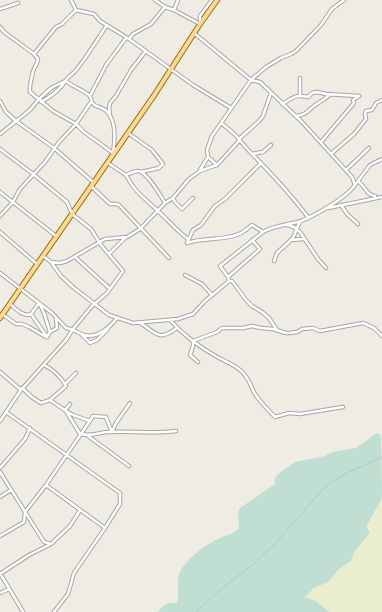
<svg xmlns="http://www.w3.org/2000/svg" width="382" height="612" viewBox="0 0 382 612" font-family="'Fira Sans',sans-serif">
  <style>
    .farmland { fill: #eaeecf }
    .wetland { fill: #c0ded2 }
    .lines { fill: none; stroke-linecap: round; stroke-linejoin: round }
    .stream { stroke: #a3cdde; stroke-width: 1 }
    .street-casing { stroke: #a5a5a5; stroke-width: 4.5 }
    .primary-casing { stroke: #986e00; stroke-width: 6 }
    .street { stroke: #fff; stroke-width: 2.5 }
    .primary { stroke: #fdd89b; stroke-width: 4 }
  </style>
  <rect width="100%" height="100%" fill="#efece4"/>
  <path class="farmland" d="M382,498V612H329L316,601L305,598L314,588L328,582L340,568L351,561L354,552L370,533L366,527Z"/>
  <path class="wetland" d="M377,433L381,435L382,498L366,527L370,533L354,552L351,561L340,568L328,582L314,588L305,597L316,601L329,612H158C163,605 168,602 177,603C180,594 176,584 179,575C185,559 205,545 220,538C227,535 234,534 239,528L238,512L240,508L275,484V478L278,474L295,462L325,456L332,452L356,448Z"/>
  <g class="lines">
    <path class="stream" d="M196,612L226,585L251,566L275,544L321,491L333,481L349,472L382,457"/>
    <g class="street-casing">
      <path id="street" d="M155,0L165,7L174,10L200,24V16L212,0
        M0,9L18,3
        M76,10L94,14L100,21L129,39L193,85L231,108
        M174,10L178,0
        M0,27L4,32L34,54L38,59L37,63L33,71L30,86V92L53,111L76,124L84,132L113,153C115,140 117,119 105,110C97,104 94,110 90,96L106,65L126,38
        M129,39L133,34L151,24L165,7
        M34,54L56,27L62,24L76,10L71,0
        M300,78V95
        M66,81C73,87 82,89 90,96
        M0,101L6,112L16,121L54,148L93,182
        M41,102C52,96 60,90 66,80C69,76 74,73 77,69C88,55 97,40 107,25
        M282,104C293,98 295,94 308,97L312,93L317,92L326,94L359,96
        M110,115L109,108L110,103L116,96L131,70L145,52
        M297,116C307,114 306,112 314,106C319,102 325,100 330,94
        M221,123C227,128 233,132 238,138C242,143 247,149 252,154C272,174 291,195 308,217
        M128,133L152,150L163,164L159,168L141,172
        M0,134L30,110L38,100L51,88L65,81
        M239,139L259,121L263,116L271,93
        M321,142L354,103L353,100L359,96
        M0,149L33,174L67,202L72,214L91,229L101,245L123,271L107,293L92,306L73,329L66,340L21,390L0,421
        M332,153L354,134L366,119L365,114L366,111L372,110L376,103L382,100
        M252,154L263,152L271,145
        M208,157L217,165
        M108,163L126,175C129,174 134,171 138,171C146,171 161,196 165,203
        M200,170L208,157L207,150L212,136L251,80L266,67L281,58L291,54L296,51L321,25L332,9L344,0
        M346,170L369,148
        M126,175C135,193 145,198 159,212C169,221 177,231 188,239
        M358,181C365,186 366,195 375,196
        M355,185L370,165L382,159
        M91,186L110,204H116L119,205L169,258
        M0,192L56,236
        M173,198L175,202L182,209L193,198
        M341,205L347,214L358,224
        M328,208L382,197
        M0,216L13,202L20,189L45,162L59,142L76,124L91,102
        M287,225L294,227L300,232L318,259L326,268
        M0,232L37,264
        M292,239C297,233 296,226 301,221
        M187,243L193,230L201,225L215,206L225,199L261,163
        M187,243C204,237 223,241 239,234C244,232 248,228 252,225L263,232
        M109,254L126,237
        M43,256L51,262L61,276L74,288L109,315L133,323L178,319L193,314L205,301L229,281L228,277L220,266L263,232C275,225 288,225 301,221C316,215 346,198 355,185L352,177L302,122L260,82L251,80L194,33
        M75,257L109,288
        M274,261L277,253L291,240L303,239
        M51,262L60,263L67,261L105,239L127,237L140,229L165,203L173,198L189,179L200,171L217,165L239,141
        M0,273L52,313L66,328C75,329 77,333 84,335C97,339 110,327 117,318
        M185,275L202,284L212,295
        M228,277L260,249L252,240
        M229,281H232L246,300L252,306L262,312L269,318L277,330
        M10,304C16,309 23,317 31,314
        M2,314L16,324H22L29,327L46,337
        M170,320C183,335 201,348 219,358C227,362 234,365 240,370C249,377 250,385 255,394C260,402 268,410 275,417L289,413L300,414L343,407
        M140,323C157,333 158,342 177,328
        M82,335L90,343L97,340L108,329
        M47,337L31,314L39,303L44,313L50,332
        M47,337L50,332L57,328L56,318
        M198,362L190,355L193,346V341L217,332L222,328H243L252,326L261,328L273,329L286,333H290L297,332L302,329L313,328L320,331L363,323L374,328L382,336
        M44,365C54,370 61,377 66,386L50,400
        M0,372L21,390
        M65,384L76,373
        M22,388L33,398L41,403L50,400L66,411L80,434H81L93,416L106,417L112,432
        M65,410L70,404
        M66,411L73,415L90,421
        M6,412L120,493V504L105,528
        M112,432L116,423L130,403
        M88,436L129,466
        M0,468L25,439L30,428
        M0,472L44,542L51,544L29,555L0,574
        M46,485L105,528L74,573L68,594L54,612
        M0,497L11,490
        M0,536L24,522L25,512L46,485L81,434C91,437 100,432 109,432C132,431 154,434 176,431
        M51,544L70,526L80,510
        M0,573L23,612
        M0,593L9,589"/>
    </g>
    <g class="primary-casing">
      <path id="primary" d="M0,318L155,94L200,24L217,0"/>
    </g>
    <use href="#street" class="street"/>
    <use href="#primary" class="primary"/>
  </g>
</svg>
